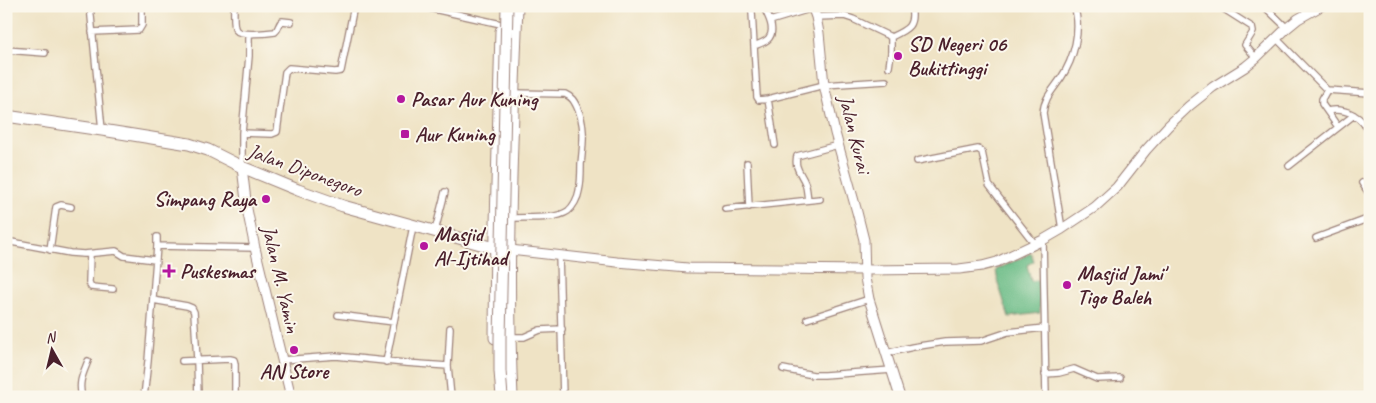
<svg xmlns="http://www.w3.org/2000/svg" width="1376" height="403" viewBox="0 0 1376 403" font-family="Caveat,sans-serif">
  <style>
    .forest { fill: #6bbc86; stroke: #5a6e58 }
    .lines { fill: none; stroke-linecap: round; stroke-linejoin: round }
    .street-casing { stroke: #9c8178; stroke-width: 8 }
    .secondary-casing { stroke: #9c8178; stroke-width: 11 }
    .highway-casing { stroke: #9c8178; stroke-width: 13 }
    .street { stroke: #fff; stroke-width: 5.5 }
    .secondary { stroke: #fff; stroke-width: 9 }
    .highway { stroke: #fff; stroke-width: 11 }
    .highway-bridge-casing { stroke: #9c8178; stroke-width: 13; stroke-linecap: butt }
    .highway-bridge { stroke: #fff; stroke-width: 11 }
    .poi-dot { fill: #b5179e; stroke: #fbf7ec; stroke-width: 2 }
    .labels { text-anchor: middle; stroke-width: 4; stroke-linejoin: round; paint-order: stroke }
    .poi-label { font-size: 21px; font-weight: bold; fill: #4a1f2b; stroke: #fbf7ec; text-anchor: start }
    .street-label { font-size: 21px; fill: #4a1f2b; stroke: #fbf7ec }
  </style>
  <rect width="100%" height="100%" fill="#fbf7ec"/>
  <filter id="ink" filterUnits="userSpaceOnUse"><feTurbulence type="fractalNoise" baseFrequency=".02" numOctaves="2"/><feDisplacementMap in="SourceGraphic" scale="10" xChannelSelector="R" yChannelSelector="G"/><feConvolveMatrix kernelMatrix="1 2 1 2 8 2 1 2 1" color-interpolation-filters="sRGB"/></filter>
  <filter id="wash" filterUnits="userSpaceOnUse"><feTurbulence type="fractalNoise" baseFrequency=".0096" numOctaves="4" result="noise"/><feDisplacementMap in="SourceGraphic" scale="20" xChannelSelector="R" yChannelSelector="G"/><feGaussianBlur stdDeviation="1.12" result="paint"/><feColorMatrix in="noise" values="0 0 0 0 0 0 0 0 0 0 0 0 0 0 0 0 0 1.4 0 .05"/><feComposite in="paint" operator="in"/></filter>
  <g filter="url(#wash)">
    <rect width="100%" height="100%" fill="#efe3c5"/>
    <path class="forest" d="M1031,253L1034,261L1027,265L1031,281L1040,280V313L1009,317L998,283L996,270Z"/>
  </g>
  <g filter="url(#ink)">
    <g class="lines">
      <g class="street-casing">
        <path id="street" d="M90,6L102,130
          M234,6C234,11 233,26 236,30C240,36 268,33 275,32C279,29 278,24 282,21L291,22
          M420,6L501,24
          M750,6L752,12L757,97L759,100L768,99L824,85L886,81
          M1219,6L1252,27L1253,32L1245,45L1256,58
          M1264,6L1287,28
          M816,17L844,16L853,19L891,37
          M770,21L813,8
          M92,32L139,30L142,25V6
          M1276,38L1327,90L1370,93
          M754,46C759,44 766,42 769,38C776,29 767,14 763,6
          M6,50L45,53
          M889,67L891,53V37C908,29 915,26 911,6
          M1327,90L1322,99V104L1338,127
          M768,99L775,145
          M1327,111C1346,107 1362,116 1370,134
          M242,133L272,134L277,132L285,72L289,68L335,72L341,71L354,6
          M917,161L978,149L982,152L989,185L1035,244
          M747,163L749,207
          M242,166V133L249,56V34
          M1289,166L1354,115
          M1362,183L1370,195
          M808,200C807,194 807,188 805,183C801,173 794,168 797,156L838,145
          M725,209L820,199
          M511,218C526,217 555,220 568,211C573,207 578,198 579,191C581,183 581,173 581,164C583,144 586,126 577,107C574,101 572,97 565,94L513,93
          M1062,229L1043,113C1044,98 1053,90 1061,78C1074,59 1082,29 1074,6
          M435,231L445,192
          M157,237V246L255,248
          M1316,238L1370,218
          M1043,240L1046,397
          M6,241L70,253L84,254L116,251L124,256L155,260
          M50,250L56,207L61,205L71,207
          M90,254L89,282L91,287L113,289
          M559,255L563,397
          M153,300L187,306L192,308L194,312L197,360L198,397
          M338,315L394,322
          M807,319L869,299
          M450,328L448,366L451,397
          M510,337H524L540,330L562,329
          M886,353L913,347L945,342L981,341L1008,332L1044,328
          M282,360L336,356L405,363L448,366
          M182,361L230,359L234,360L235,364V397
          M386,362L413,226
          M783,369L813,375H824L892,370
          M1045,374L1059,373L1074,369L1097,379L1120,378
          M82,397C78,382 83,374 88,361
          M144,397L148,361L157,246"/>
      </g>
      <g class="secondary-casing">
        <path id="secondary" d="M812,6L816,17L819,33L824,85L835,133L857,212L864,240L865,278L869,299L900,397
          M242,167L247,209L255,248L291,397
          M510,250L617,262L688,268L865,270L959,269L982,266L997,262L1043,240L1062,229L1095,207L1117,187L1146,150L1168,126L1189,106L1213,87L1245,67L1256,58L1287,28L1298,19L1321,6"/>
      </g>
      <g class="highway-casing">
        <path id="highway" d="M6,116L102,130L189,144L208,150L242,167L298,190L343,206L495,248
          M495,338L496,224L501,31
          M512,397C506,267 512,136 517,6"/>
      </g>
      <use href="#street" class="street"/>
      <use href="#secondary" class="secondary"/>
      <use href="#highway" class="highway"/>
      <g class="highway-bridge-casing">
        <path id="highway-bridge" d="M502,397L500,371V339L507,6"/>
      </g>
      <use href="#highway-bridge" class="highway-bridge"/>
    </g>
  </g>
  <g class="poi-dot">
    <circle cx="898" cy="56" r="5"/>
    <circle cx="401" cy="99" r="5"/>
    <rect x="400" y="129" width="10" height="10" rx="2.5"/>
    <circle cx="266" cy="199" r="5"/>
    <circle cx="424" cy="246" r="5"/>
    <path d="M166.5 263.5h5v5h5v5h-5v5h-5v-5h-5v-5h5z"/>
    <circle cx="1067" cy="285" r="5"/>
    <circle cx="294" cy="350" r="5"/>
  </g>
  <g class="labels">
    <g class="poi-label">
      <text x="908" y="51">SD Negeri 06<tspan x="908" dy="24">Bukittinggi</tspan></text>
      <text x="411" y="106">Pasar Aur Kuning</text>
      <text x="415" y="141">Aur Kuning</text>
      <text x="256" y="206" text-anchor="end">Simpang Raya</text>
      <text x="434" y="241">Masjid<tspan x="434" dy="24">Al-Ijtihad</tspan></text>
      <text x="180" y="278">Puskesmas</text>
      <text x="1077" y="280">Masjid Jami'<tspan x="1077" dy="24">Tigo Baleh</tspan></text>
      <text x="294" y="378" text-anchor="middle">AN Store</text>
    </g>
    <g class="street-label">
      <text transform="translate(855 134) rotate(76)" y="7">Jalan Kurai</text>
      <text transform="translate(305 170) rotate(20)" y="7">Jalan Diponegoro</text>
      <text transform="translate(281 279) rotate(77)" y="7">Jalan M. Yamin</text>
    </g>
  </g>
  <rect width="1376" height="403" fill="none" stroke="#fbf7ec" stroke-width="25"/>
  <g transform="translate(52 350) rotate(352)" stroke="#fbf7ec" stroke-width="4" paint-order="stroke">
  <path d="M0-4L9 19L0 12L-9 19Z" fill="#4a1f2b"/>
  <text y="-8" font-size="14" font-weight="bold" text-anchor="middle" fill="#4a1f2b">N</text>
  </g>
</svg>
